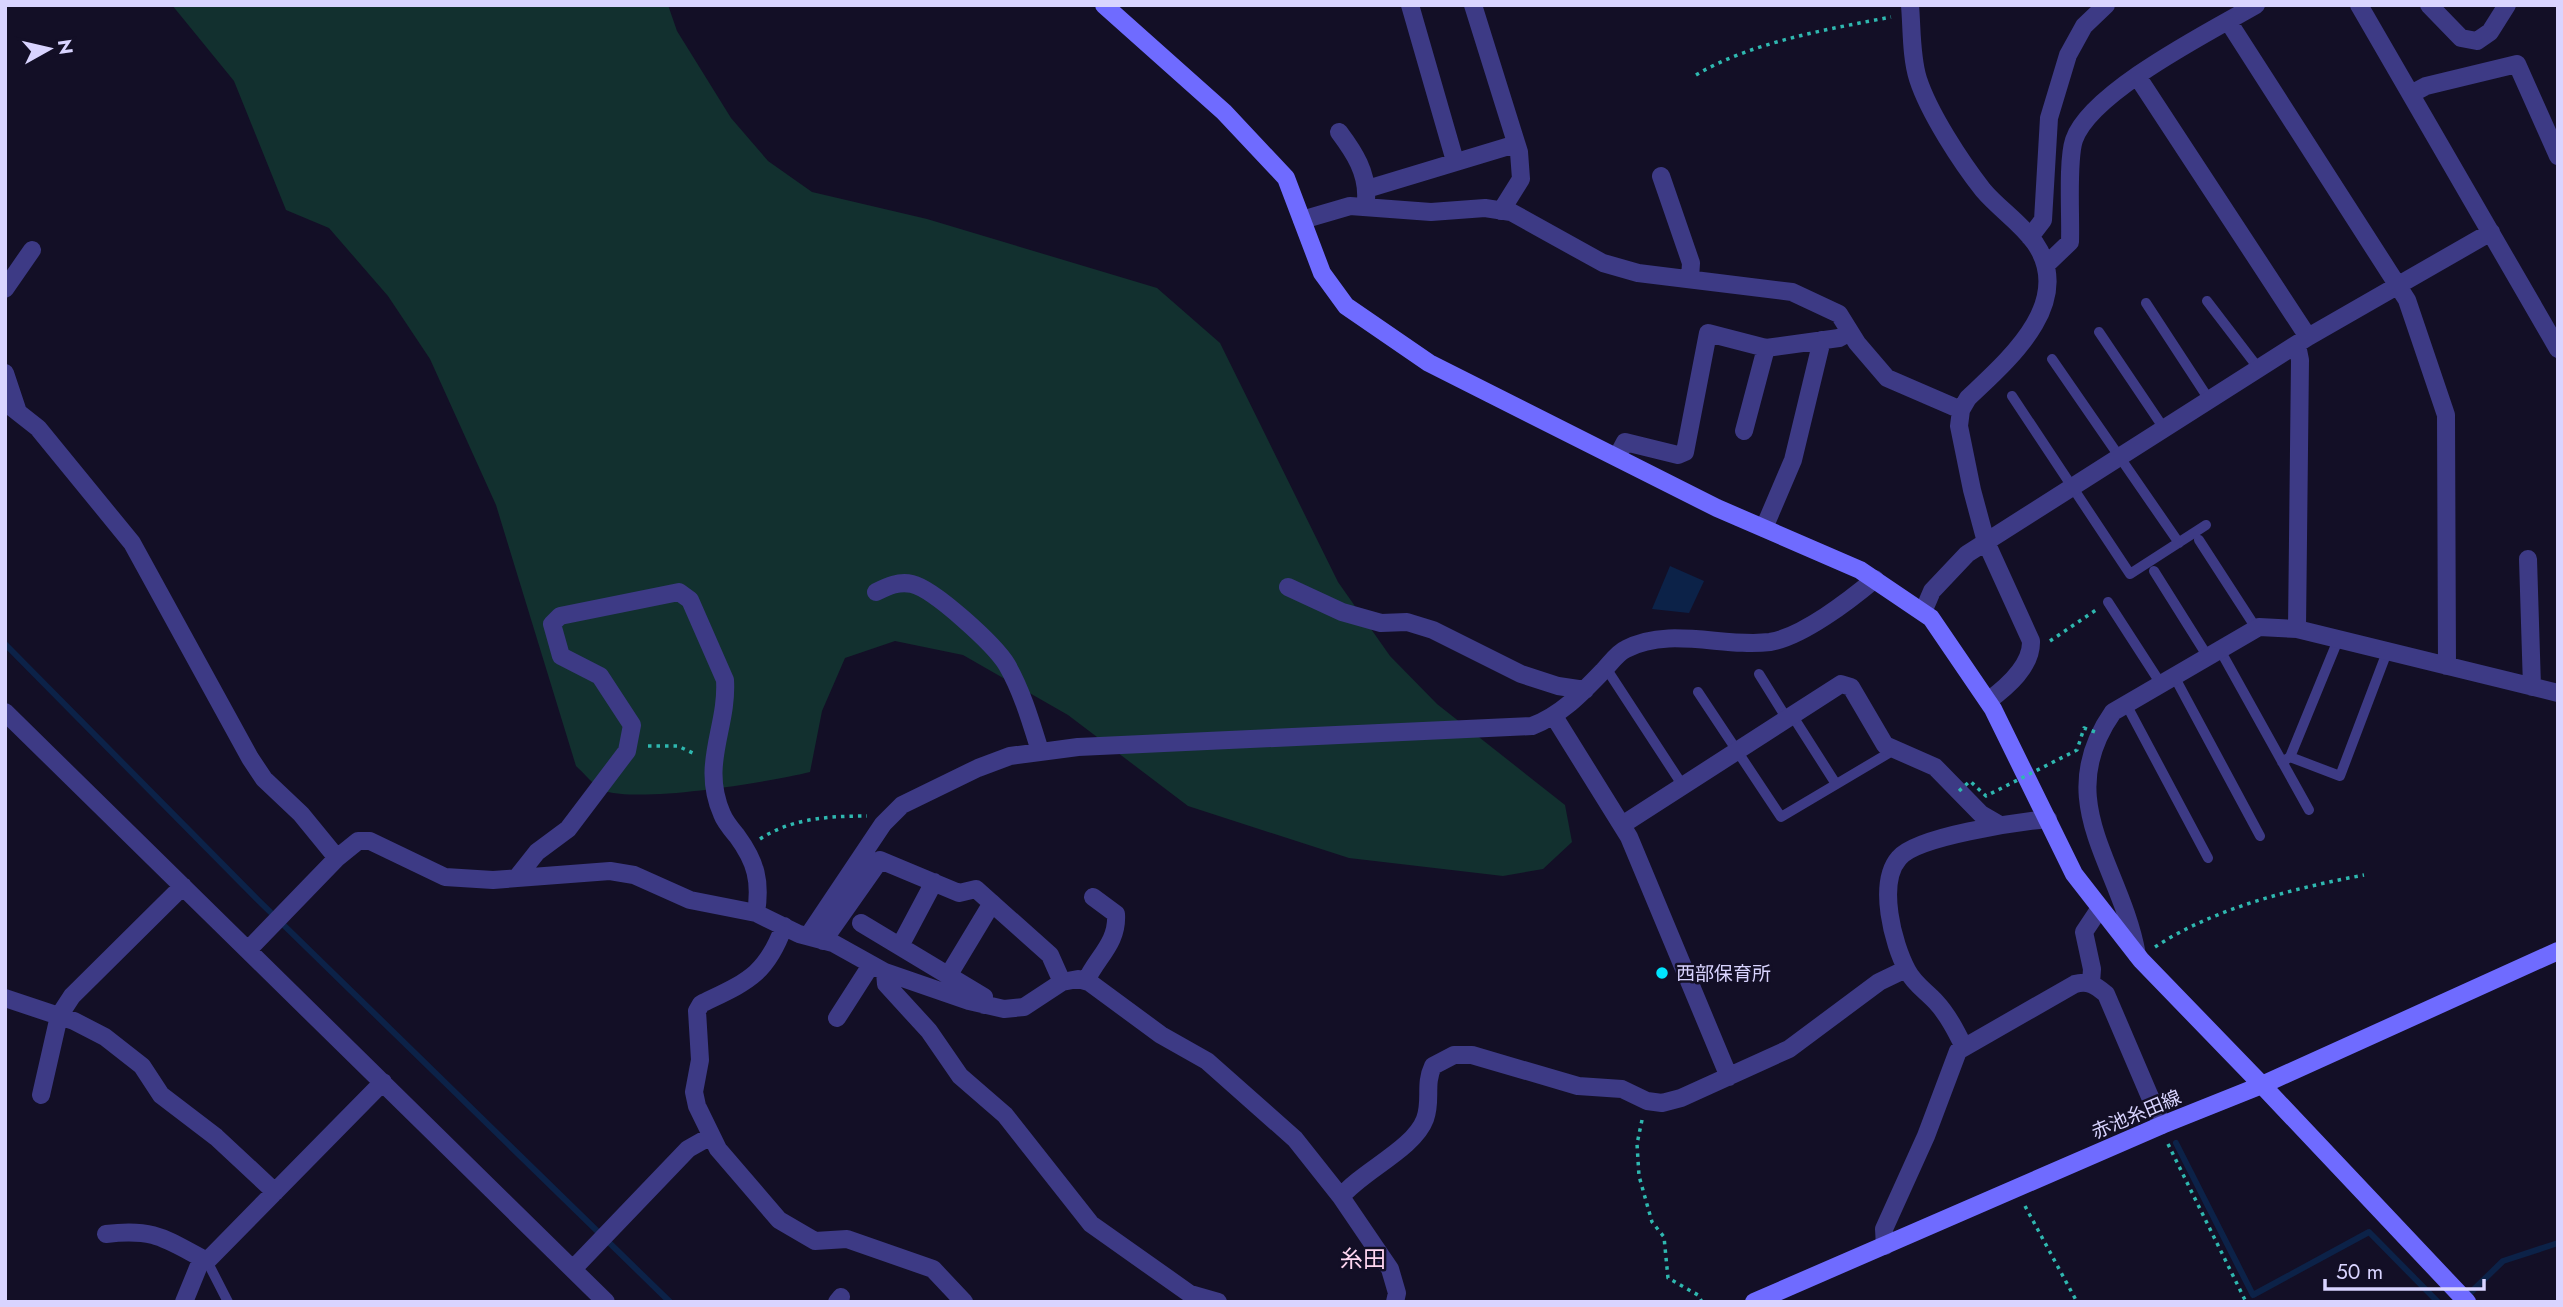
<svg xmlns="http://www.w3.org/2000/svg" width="2563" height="1307" viewBox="0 0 2563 1307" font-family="Jost,'Noto Sans JP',sans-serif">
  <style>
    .green { fill: #12302f }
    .water { fill: #0c2248 }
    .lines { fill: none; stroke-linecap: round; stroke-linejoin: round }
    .stream { stroke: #0c2248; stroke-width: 6 }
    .path { stroke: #2fb8b0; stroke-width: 3.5; stroke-dasharray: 3.5 5; stroke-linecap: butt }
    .lane { stroke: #3d3a85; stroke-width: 10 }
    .street { stroke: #3d3a85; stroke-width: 18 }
    .secondary { stroke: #6f6bff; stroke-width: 18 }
    .path-bridge { stroke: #2fb8b0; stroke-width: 3.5; stroke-dasharray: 3.5 5; stroke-linecap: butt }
    .poi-dot { fill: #00e5ff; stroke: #130f26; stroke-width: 2.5 }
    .labels { text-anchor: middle; stroke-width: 5; stroke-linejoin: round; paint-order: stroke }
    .poi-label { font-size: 19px; fill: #d9d4ff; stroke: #130f26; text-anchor: start }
    .street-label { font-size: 19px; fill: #d9d4ff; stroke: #130f26 }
    .quarter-label { font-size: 23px; fill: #ffd6f0; stroke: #130f26 }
  </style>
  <rect width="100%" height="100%" fill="#130f26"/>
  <path class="green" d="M172,5H668L677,31L731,118L768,161L812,192L927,219L1157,288L1220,343L1338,582L1390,656L1437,704L1565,805L1572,842L1543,869L1503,876L1349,858L1188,806L1068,715L963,655L895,641L845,658L822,711L810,772C769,782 643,803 605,791C595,787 584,773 576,766L496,505L430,359L388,296L329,228L286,210L234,81Z"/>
  <path class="water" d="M1670,566L1704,581L1689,613L1652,609Z"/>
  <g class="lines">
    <path class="stream" d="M5,644L259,901L670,1302
      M2176,1143L2253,1295L2369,1232L2438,1302
      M2465,1298L2503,1261L2558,1243"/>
    <path class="path" d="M1696,75C1751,42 1829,29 1891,17
      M2050,641L2096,610
      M648,746H678L697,755
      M760,839C792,818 830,816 867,816
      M2155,947C2214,908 2295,888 2364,875
      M1642,1120L1637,1144L1639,1176L1652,1222L1664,1237L1668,1278L1698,1295L1702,1302
      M2168,1144L2246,1302
      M2025,1206L2077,1302"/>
    <path class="lane" d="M2207,301L2259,369
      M2146,303L2210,401
      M2099,332L2165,430
      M2052,359L2179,543
      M2012,396L2130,574L2206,525
      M2199,540L2256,628
      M2154,571L2208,657
      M2108,602L2161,684
      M2220,650L2309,810
      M1606,668L1683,786
      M1759,674L1787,719
      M2174,676L2260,836
      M1698,692L1781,817L1894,750
      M2126,704L2208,858
      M1792,715L1836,784
      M2290,757L2338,640
      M2282,762L2290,757L2340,776L2387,652
      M207,1261L228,1302"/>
    <path class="street" d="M1410,5L1455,161
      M1473,5L1519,152L1521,179L1501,211
      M1910,5C1912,29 1911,57 1918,79C1929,113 1961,162 1983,190C1999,209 2020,222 2035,243C2076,303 2007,361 1968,398L1961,410L1959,426L1972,490L1986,542L2031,641C2032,666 2007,687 1988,701
      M2359,5L2558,349
      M2429,5L2461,38L2477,41L2490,32L2507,5
      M2228,21L2407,300L2446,415L2447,666
      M2137,76L2308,337
      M2411,94L2426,86L2517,64L2558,156
      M1339,132C1354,152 1368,173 1366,200
      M1661,176L1691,263L1690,279
      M1367,189L1516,144
      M1302,220L1350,206L1431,212L1485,208L1511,212L1603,263L1638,273L1792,292L1839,314L1857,343L1887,378L1961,410
      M2030,237L2043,220L2049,118L2068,55L2084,26L2106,5
      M2046,265L2070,242C2071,217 2067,161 2074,140C2090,92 2211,31 2256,5
      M5,289L32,250
      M2297,345L2300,360L2297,629
      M5,373L17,409
      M5,402L38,428L132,543L250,758L264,779L301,814L337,858
      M1744,431L1766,348
      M1617,457L1625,442L1678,455L1685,452L1708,333L1766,348L1839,338L1850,332
      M1764,528L1793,460L1822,340
      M2528,559L2532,687
      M1288,587L1342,612L1381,623L1407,622L1433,630L1521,674L1558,686L1585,690
      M876,592C888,586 899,581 912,584C934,589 995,645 1007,665C1022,691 1031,722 1040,751
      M1923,612L1932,591L1967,554L2308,337L2491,232
      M5,712L606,1302
      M1555,718L1629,837L1729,1077
      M1622,825L1841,684L1851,687L1885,745L1935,767L1981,814L2000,825
      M518,876L537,852L568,829L627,751L632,725L600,676L561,656L552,624L560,616L679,592L690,600L725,680C728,728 700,764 722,814C725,822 732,830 737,836C756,862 761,881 756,913
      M861,923L984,997V1005
      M784,926C766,976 746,982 701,1004L697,1011L700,1060L694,1092L697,1106L718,1149L779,1220L815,1241L847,1239L933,1269L964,1302
      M808,936L883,824L902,805L978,768L1010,756L1078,747L1532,726C1561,715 1581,694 1603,671C1610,664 1617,653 1626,649C1669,626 1724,648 1770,642C1802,637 1850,600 1875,579
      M823,941L880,860L959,893L976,889L1050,955L1062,982
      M900,946L934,882
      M248,950L337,858L358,841H370L445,877L493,880L610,871L634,875L690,900L756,913L799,934L833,943L885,972L969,1001L1004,1009L1024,1007L1062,982L1078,979L1089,982L1161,1035L1207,1061L1295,1139L1341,1197L1390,1269L1397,1293L1395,1302
      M2137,955C2121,864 2050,802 2113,712L2259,627L2297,629L2558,693
      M885,972L886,984L929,1031L960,1076L1005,1115L1091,1224L1190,1294L1218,1302
      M948,976L992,903
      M1086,981C1097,957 1118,943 1116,914L1093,897
      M2091,983L2092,969L2084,932L2100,908
      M5,998L74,1021L105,1037L142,1066L161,1095L216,1137L275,1192
      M837,1018L871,965
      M1964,1047C1956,1031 1948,1015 1936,1002C1926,991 1914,984 1907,970C1893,944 1877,883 1899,858C1917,836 2018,822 2048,819
      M41,1095L59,1016L72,996L183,886
      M1341,1197C1362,1171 1414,1149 1425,1119C1432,1100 1424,1085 1433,1066L1454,1055H1472L1578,1086L1622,1089L1647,1101L1662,1103L1681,1098L1789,1049L1879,982L1906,969
      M106,1234C155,1228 165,1239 207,1261L383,1082
      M1885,1246L1884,1229L1926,1136L1958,1051L2075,984C2089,980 2096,986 2106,994L2162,1125
      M573,1269L688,1149L711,1136
      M184,1302L202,1258
      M837,1302L841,1297"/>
    <path class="secondary" d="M1104,5L1224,112L1286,178L1322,273L1346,306L1429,363L1717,508L1860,570L1931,618L1993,709L2074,874L2141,960L2262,1085L2558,951
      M1754,1302L2162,1125L2262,1085L2467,1302"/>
    <path class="path-bridge" d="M1959,791L1970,781L1986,796L2077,750L2084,728L2098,733"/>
  </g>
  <circle class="poi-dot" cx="1662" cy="973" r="7"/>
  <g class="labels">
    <g class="poi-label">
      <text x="1676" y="980">西部保育所</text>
    </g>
    <g class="street-label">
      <text transform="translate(2136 1114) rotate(-23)" y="7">赤池糸田線</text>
    </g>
    <g class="quarter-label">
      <text x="1363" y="1267">糸田</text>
    </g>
  </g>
  <rect width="2563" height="1307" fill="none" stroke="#d9d4ff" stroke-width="14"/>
  <g transform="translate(49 49) rotate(82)" stroke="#130f26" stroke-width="5" paint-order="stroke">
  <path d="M0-5L12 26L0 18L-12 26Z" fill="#d9d4ff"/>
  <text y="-10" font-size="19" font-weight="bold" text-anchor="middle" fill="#d9d4ff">N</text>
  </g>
  <path d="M2325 1279v10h159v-10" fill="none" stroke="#d9d4ff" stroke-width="3.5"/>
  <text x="2336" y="1279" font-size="21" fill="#d9d4ff" stroke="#130f26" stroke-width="5" paint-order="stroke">50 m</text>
</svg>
